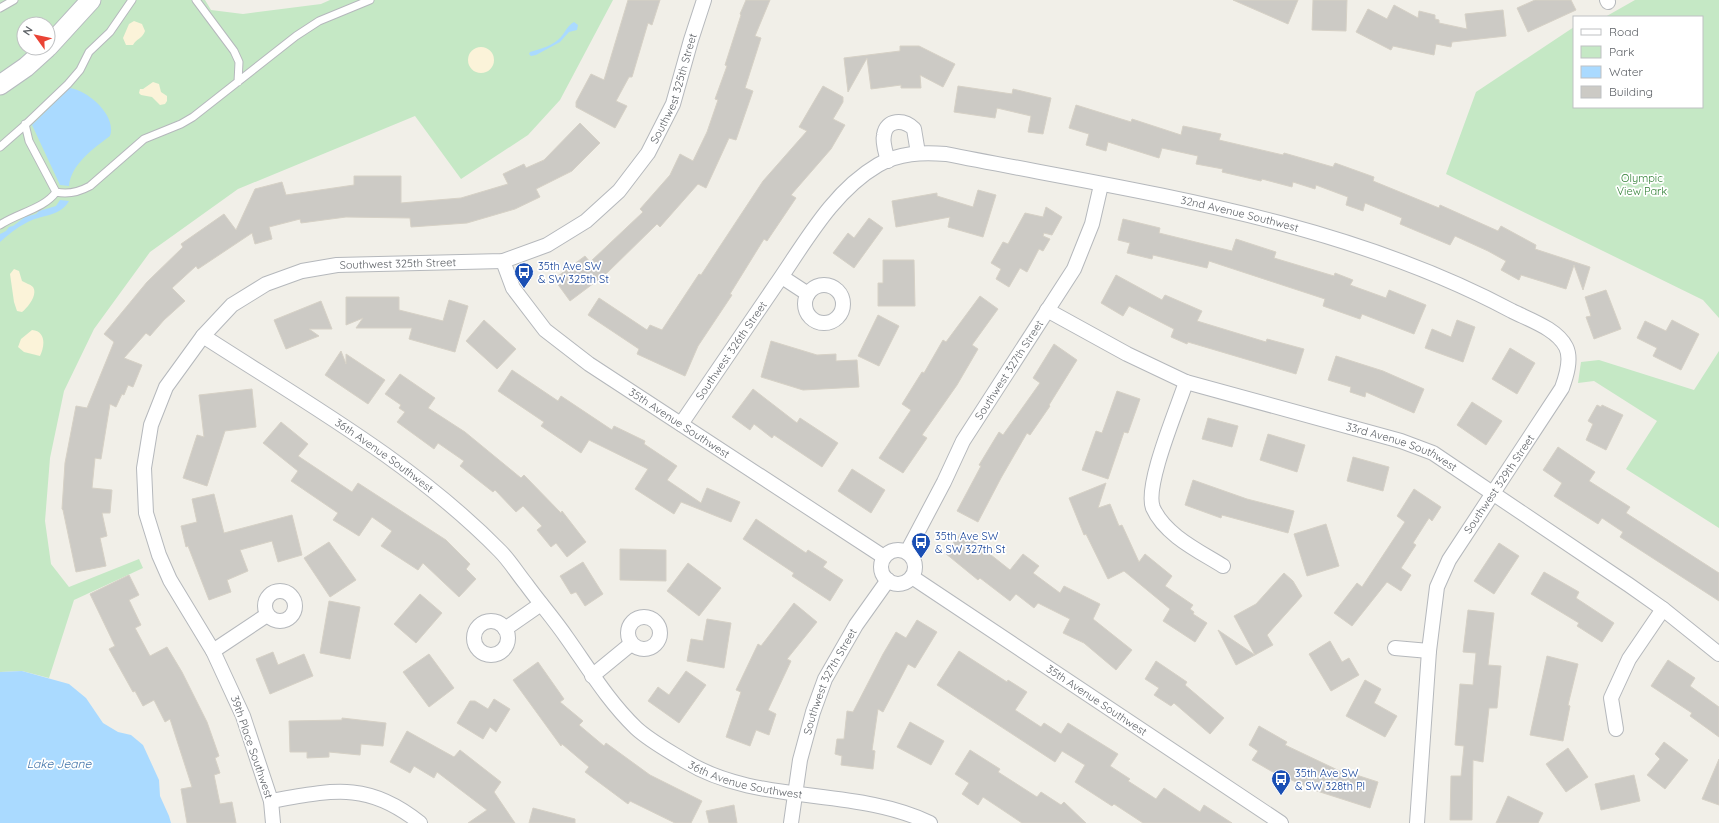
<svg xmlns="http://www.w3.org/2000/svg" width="1719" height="823" viewBox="0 0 1719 823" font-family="Quicksand,sans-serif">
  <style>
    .green { fill: #c5e8c5; fill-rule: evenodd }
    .sand { fill: #fbf3d9 }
    .water { fill: #aadaff }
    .building { fill: #cccac5; stroke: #d6d1c6 }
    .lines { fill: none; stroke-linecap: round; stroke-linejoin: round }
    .service-casing { stroke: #b5b8bc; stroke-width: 9 }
    .minor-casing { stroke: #b5b8bc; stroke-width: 16 }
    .secondary-casing { stroke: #b6babf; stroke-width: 21 }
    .service { stroke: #fff; stroke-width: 7 }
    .minor { stroke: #fff; stroke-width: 14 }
    .secondary { stroke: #fff; stroke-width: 19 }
    .labels { text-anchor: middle; stroke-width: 3.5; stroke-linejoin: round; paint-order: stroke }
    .street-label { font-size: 11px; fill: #5f6368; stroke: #fff }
    .park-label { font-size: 11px; fill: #348238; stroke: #fff }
    .transit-label { font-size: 11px; fill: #164399; stroke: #fff; text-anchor: start }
    .water-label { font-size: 12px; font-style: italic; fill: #4174aa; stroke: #fff }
  </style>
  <rect width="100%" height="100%" fill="#f1efe8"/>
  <path class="green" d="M0,0H205L211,10L243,14L321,4L330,0H613L560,100L528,135L461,179L415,116L238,189L150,252L94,329L64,391L50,458L45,521L51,564L69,587L139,559L143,568L74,600L49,678L22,671L0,672ZM24,24H48V48H24Z
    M1635,0H1719V318L1703,300L1446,174L1476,92L1574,27V107H1702V17H1605Z
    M1719,351V528L1626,469L1657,421L1594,381L1578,383L1581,362L1599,360L1694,390Z"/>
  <path class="sand" d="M134,21L142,24L145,31C143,38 136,39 133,45H126L123,38L129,24Z
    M468 60a13 13 0 1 1 26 0a13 13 0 1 1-26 0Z
    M153,82L159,84L161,92L167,96V101L165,104L160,105L152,97L141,95L139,93L140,89H143Z
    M14,269L19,271L22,281C25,283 30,284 33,287C38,295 28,307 22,312L17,311L14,302L10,274Z
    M32,330C46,331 45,346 40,356L24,352L18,347L21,339Z"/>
  <path class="water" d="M574,22L578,25L577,30L569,32L560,42L536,55L531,56L529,54L530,52C541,49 554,45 561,37C566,31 567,26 574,22Z
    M70,88C89,91 117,116 110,136C94,148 71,164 69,186L60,185L32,125Z
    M60,200L69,201C59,218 41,214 26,223C16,228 8,235 0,242V234L6,231L9,227L13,226L25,217L36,214L39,211L56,206Z
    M22,671L69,684L86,698L103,723L118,732L131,735L143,745L159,780L160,796L169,816L171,823H0V672Z"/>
  <path class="building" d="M628,0H660L652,25L648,23L632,77H629L616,101L627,106L615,128L576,107V102L591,74L604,80Z
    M746,0H770L755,36L761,38L745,88L753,91L736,140L729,138L706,188L698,184L660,227L657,224L606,274L570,301L554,279L585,256L590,262L643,212L640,209L670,175L680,154L693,161L707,132L718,100L715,99L727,66L725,65L741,15L740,14Z
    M1233,0H1298L1288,24Z
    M1313,0H1347L1346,31L1312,30Z
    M1535,0H1571L1576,10L1528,32L1517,8Z
    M1394,5L1418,18L1419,11L1435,15V19L1439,20V23L1467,29L1465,14L1503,10L1506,36L1452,42L1451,47L1436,44L1434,55L1393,46L1391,50L1356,32L1368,9L1387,19Z
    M900,46H919L955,64L943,87L920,75L921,88H901V85L871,89L867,58L848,92L844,58L900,51Z
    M823,86L843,97V102L833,119L845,125L831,149L791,195L796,198L767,241L764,239L730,294L732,295L698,346L685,376L637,354L639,349L588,315L599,298L647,330L650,325L662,330L699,274L701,275L763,181L807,131L799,127Z
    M958,86L1012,94L1013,89L1051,98L1043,134L1028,132L1031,116L997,108L995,118L954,112Z
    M1076,105L1131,122L1132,119L1181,135L1183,126L1221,134L1219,140L1283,155L1284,153L1333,167L1335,163L1374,177L1373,181L1439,208L1440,205L1498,231L1501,226L1536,245L1535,249L1590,267L1583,290L1574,265L1566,289L1521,275L1519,280L1501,270L1506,261L1488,251L1455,236L1450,245L1400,224L1402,218L1365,203L1363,211L1346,205L1348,197L1316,185L1315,189L1293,182L1292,187L1262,179L1261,181L1222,172L1223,169L1196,164L1198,156L1162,148L1159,158L1108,142L1106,151L1086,145L1089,134L1069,128Z
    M580,123L600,143L572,171L536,189L540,197L515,209L467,223L411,227L410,218L346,217L301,223L300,219L269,227L272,239L255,244L252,233L198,269L196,266L172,288L185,301L164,320L150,336L146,333L124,358L142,365L133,387L128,385L124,395L122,394L116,407L110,404L101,459L95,458L92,488L112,490L110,513H102L107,536L100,538L106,566L76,572L63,510L62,509L65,463L76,406L87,408L114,342L104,334L147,282L183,247L181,244L224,214L236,230L255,189L282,182L286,195L354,185V176H401V203L461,198L508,184L503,174L524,164L526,168L544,160Z
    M978,190L996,195L983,237L948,227L950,217L896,227L892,201L937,193V196L973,207Z
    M1046,207L1062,217L1052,235L1044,233L1043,236L1050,239L1043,251L1039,249L1027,272L1020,268L1009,287L996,279L1001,269L991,263L1003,242L1008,244L1025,213L1043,217Z
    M869,218L883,228L854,268L833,253L848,233L854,238Z
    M1123,219L1160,228L1159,233L1232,251L1236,239L1276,252L1274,258L1334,276L1335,273L1353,280L1350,285L1386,298L1389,290L1426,305L1414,334L1362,314L1360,319L1323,306L1325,299L1209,261L1207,268L1153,255L1152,259L1127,253L1130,243L1118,240Z
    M883,260H914L915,306H878V283H883Z
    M1116,275L1162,300L1165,295L1202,311L1197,321L1266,342L1267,339L1304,349L1296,374L1188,342L1187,344L1171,337L1174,329L1129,306L1123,316L1101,303Z
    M1606,290L1621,329L1594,339L1586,317L1591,316L1585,297Z
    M980,296L998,309L972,345L978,349L957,385L922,435L927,438L903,473L879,458L911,410L902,404L922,372L924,373L943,340L946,342Z
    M346,297H399V310L443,321L449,300L468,306L455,352L409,339L412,328H356L363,318L346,325Z
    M321,301L332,329H309L319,336L286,349L274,320Z
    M878,315L899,326L879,366L858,356Z
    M484,320L516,349L497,369L466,341Z
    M1457,320L1475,327L1463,362L1425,348L1432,329L1451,337Z
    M1672,320L1699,334L1681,370L1653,356L1657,348L1637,338L1645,321L1666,331Z
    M771,341L817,355L836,354V361L857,360L859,387L803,390L761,377Z
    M1054,344L1077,360L1049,405L1050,406L1030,435L1027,433L1001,478L978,522L957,511L981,466L979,465L999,432L1003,435L1040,383L1033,378Z
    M1510,348L1535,363L1517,394L1492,379Z
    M341,351L346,364V354L385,380L368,404L325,375Z
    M1336,356L1383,371L1424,389L1414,413L1366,392L1365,397L1350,392L1351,387L1328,380Z
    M512,370L558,401L561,396L612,430L614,426L645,441L644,444L677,466L667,480L701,503L707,488L740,502L731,522L681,502L674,514L635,489L648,469L589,440L581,453L541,426L544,422L498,391Z
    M400,374L435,398L428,408L465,432L521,478L524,475L561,513L562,511L586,542L567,557L556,543L551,547L537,530L542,526L523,506L516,512L495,490L493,492L460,466L464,461L438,443L434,449L397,422L405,412L399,408L401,405L385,394Z
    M252,389L256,427L225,431L207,486L183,478L197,435L204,437L199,395Z
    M753,389L797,423L800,418L838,443L822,467L774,435L772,438L754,424L750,430L732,417Z
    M1117,391L1140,399L1128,433L1124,432L1108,479L1082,470L1096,431L1102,433Z
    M1472,402L1502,421L1486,445L1457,425Z
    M1597,405L1601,407L1602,405L1623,415L1606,450L1586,440L1593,424L1588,421Z
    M1208,418L1238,426L1232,447L1202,439Z
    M281,422L308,444L298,456L352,492L358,483L446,540L470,564L466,569L476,579L459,597L423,563L418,570L381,546L392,531L372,517L359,536L333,520L338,513L291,481L298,471L263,443Z
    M1268,434L1305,445L1297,472L1260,460Z
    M1558,447L1595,472L1589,481L1630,507L1626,513L1719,573V601L1620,537L1623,532L1602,518L1598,524L1554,496L1562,483L1543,470Z
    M1353,457L1389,467L1383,491L1347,481Z
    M852,469L885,490L871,513L838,491Z
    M1193,480L1247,499L1294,511L1288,533L1222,515L1221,518L1185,505Z
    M1106,483L1098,508L1110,504L1119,526L1122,525L1139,562L1145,554L1172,576L1165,586L1193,605L1190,609L1194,612L1193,614L1207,623L1195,642L1163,621L1170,609L1124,571L1108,579L1086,534L1084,535L1069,498Z
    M1414,489L1441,507L1432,521L1429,518L1413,543L1416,545L1401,568L1411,575L1401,591L1387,582L1352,626L1334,613L1357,583L1362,587L1405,522L1397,516Z
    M214,494L224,533L292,515L302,555L278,562L272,541L240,550L248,571L227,580L231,592L209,600L188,546L186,547L181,526L197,522L192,499Z
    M756,519L806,553L808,550L827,562L823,567L843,580L830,601L792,576L794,573L743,539Z
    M1326,524L1339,566L1307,576L1294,534Z
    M962,532L1010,570L1023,554L1039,566L1033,573L1060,593L1064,586L1100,604L1093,619L1132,650L1116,670L1084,643L1063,633L1070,619L1038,603L1034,608L1016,594L1010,601L980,578L978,580L945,553Z
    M329,542L356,580L330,597L304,558Z
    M1499,543L1519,556L1494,594L1474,581Z
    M620,549L666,550V581L620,580Z
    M583,562L603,594L585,606L576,592L571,594L560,576Z
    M688,563L721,588L699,616L667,591Z
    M1544,572L1579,592L1576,598L1614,623L1602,642L1577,626L1579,623L1531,594Z
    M1284,573L1293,581L1302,596L1267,635L1273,645L1255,655L1234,616L1256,604Z
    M129,575L139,595L129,600L141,625L135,628L150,656L167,647L182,672L207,722L219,756L215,758L220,773L214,775L220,804L232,802L236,823H187L181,789L192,787L170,719L165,722L154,700L143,706L135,691L133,692L109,649L115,646L90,594Z
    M420,594L442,613L416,643L394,624Z
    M329,601L360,607L350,659L320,653Z
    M794,603L817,622L787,659L791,661L768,710L776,714L769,735L756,730L750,746L726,737L741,692L736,690L758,644L761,646Z
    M1468,610L1494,613L1488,665L1501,666L1497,708H1489L1483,762L1473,760L1472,820H1450L1451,776H1461L1464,746L1455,745L1460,684L1473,685L1476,653L1463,652Z
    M707,619L731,623L724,668L687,661L691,639L703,641Z
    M917,620L937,632L915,668L908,664L883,712L878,709L872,750L875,751L873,769L841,765L842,756L835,754L837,739H844L847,711L853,712L883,654L896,632L906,638Z
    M1218,630L1255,655L1236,665Z
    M1330,641L1342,662L1349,658L1359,675L1331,691L1309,654Z
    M959,651L1007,682L1008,680L1027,692L1015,710L1041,727L1044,723L1061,734L1068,723L1118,754L1110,766L1130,779L1128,781L1156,799L1164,788L1200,812L1204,805L1232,823H1143L1114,804L1112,806L1075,782L1085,765L1062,751L1055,762L937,685Z
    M273,652L278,665L304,654L313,676L270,694L256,659Z
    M429,654L454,688L429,707L403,672Z
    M1547,656L1578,664L1568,705L1570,706L1563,741L1530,735Z
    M1668,660L1695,678L1690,686L1719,707V737L1690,716L1692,713L1651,686Z
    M1156,661L1187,682L1185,685L1224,718L1210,734L1174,703L1171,706L1154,695L1159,688L1145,679Z
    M538,662L564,699L560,702L583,721L579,725L604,746L606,743L650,775L702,801L691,823H675L630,801L628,804L585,772L589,767L562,744L561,746L513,680Z
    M686,671L706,685L679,723L648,701L658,687L669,695Z
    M1365,680L1381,689L1374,703L1397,716L1385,737L1346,716Z
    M494,699L510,709L496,732L490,727L483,739L457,723L470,701H475L488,709Z
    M342,718L386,723L383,746L361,744L360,755L329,752V757L307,758V752H290L289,721L342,720Z
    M910,722L944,741L931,765L897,747Z
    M1259,726L1287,742L1285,745L1346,774L1347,772L1378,782L1370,808L1317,791L1271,771L1252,760L1258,751L1249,745Z
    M407,731L454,757L460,750L501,782L494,792L515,823H468L487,810L437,772L434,778L414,766L410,773L390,762Z
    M1664,742L1688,760L1665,789L1647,775L1660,759L1655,754Z
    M1568,748L1588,777L1566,792L1546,764Z
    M970,750L1000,769L998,772L1037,797L1041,792L1061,805L1064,802L1086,823H1022L983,797L978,805L962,794L969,783L955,774Z
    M1719,759V805L1702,799Z
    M1634,775L1640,801L1601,810L1595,784Z
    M1508,796L1543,813L1538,823H1496Z
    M734,805L737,823H709L706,811Z
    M533,808L575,819V823H529Z"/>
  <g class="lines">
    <g class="service-casing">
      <path id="service" d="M196,0L234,51L239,62L238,82
        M0,8L14,0
        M0,147L24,126L68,84L80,70L89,52L110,32L132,0
        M56,192C69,195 79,192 90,186L144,139L181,124L193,117L296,36L319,21L370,0
        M0,225C17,213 44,209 56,192L29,141L25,124"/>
    </g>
    <g class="minor-casing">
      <g id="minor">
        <path d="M1607,0L1608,2"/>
        <path d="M888,161C886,153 882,143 884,135C886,119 904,119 914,129L918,153"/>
        <path id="s1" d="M503,261L513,288L545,330L589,364L884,557"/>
        <path d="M782,277L808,294"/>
        <circle cx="824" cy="304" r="19"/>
        <path id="s2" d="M1047,310L1127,354L1186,382L1401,441L1433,453L1629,585L1663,609L1719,654"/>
        <path id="s3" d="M203,336C305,402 415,464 500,551C510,561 517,573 526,584C539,602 554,619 567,638C589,669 608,701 636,728C650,741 669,751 685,761C758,806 853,786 930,823"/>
        <path d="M1186,382C1178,407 1144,486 1153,508C1165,535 1199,551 1223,566"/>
        <path id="s4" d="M681,424C712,378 744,332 775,286C805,243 832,192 878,165C899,153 922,152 946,154C1137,192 1338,218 1512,311C1530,320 1557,329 1566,347C1572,359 1566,377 1562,388L1449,560L1437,587L1429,651L1417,823"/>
        <circle cx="898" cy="567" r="17"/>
        <path id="s5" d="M907,552L944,482L963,441L1074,269L1092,224L1101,185"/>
        <path id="s6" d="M912,577L1281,823"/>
        <circle cx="280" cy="606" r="15"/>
        <circle cx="644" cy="633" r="16"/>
        <circle cx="491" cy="638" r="17"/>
        <path d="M505,629L541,604"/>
        <path d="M1395,648L1429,651"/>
        <path d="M213,651L267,615"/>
        <path d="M592,676L631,644"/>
        <path d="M1616,729L1611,698L1629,659L1663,609"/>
        <path d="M271,801C333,790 368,781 420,823"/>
        <path id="s7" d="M273,823L271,801L243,716L213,651L170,580L159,555L146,513L144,468L151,425L166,387L203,336L232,305L266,284L302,271L337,265L503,261L547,245L586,221L619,191L648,153L673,104L691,40L704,0"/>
        <path id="s8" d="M791,823L800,760L813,712L825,679L856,625L888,580"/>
      </g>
    </g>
    <g class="secondary-casing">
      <path id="secondary" d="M48,47L91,0
        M0,85L26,67L47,48"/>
    </g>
    <use href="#service" class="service"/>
    <use href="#minor" class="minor"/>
    <use href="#secondary" class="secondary"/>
  </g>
  <defs>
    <g id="bus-pin" transform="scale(1)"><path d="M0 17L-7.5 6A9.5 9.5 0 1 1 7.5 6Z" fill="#1a4fb4" stroke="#fff"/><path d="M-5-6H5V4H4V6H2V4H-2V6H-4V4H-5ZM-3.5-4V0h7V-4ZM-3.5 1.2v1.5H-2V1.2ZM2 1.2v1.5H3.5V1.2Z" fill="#fff"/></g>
  </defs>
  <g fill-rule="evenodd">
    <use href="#bus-pin" x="524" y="272"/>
    <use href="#bus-pin" x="921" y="542"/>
    <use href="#bus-pin" x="1281" y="779"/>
  </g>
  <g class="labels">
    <g class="street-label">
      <text dy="4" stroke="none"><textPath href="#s7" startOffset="1107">Southwest 325th Street</textPath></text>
      <text dy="4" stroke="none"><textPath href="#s4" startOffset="697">32nd Avenue Southwest</textPath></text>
      <text dy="4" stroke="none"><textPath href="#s7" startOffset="747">Southwest 325th Street</textPath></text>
      <text dy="4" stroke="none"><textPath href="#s4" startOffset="89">Southwest 326th Street</textPath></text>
      <text dy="4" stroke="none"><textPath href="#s5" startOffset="209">Southwest 327th Street</textPath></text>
      <text dy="4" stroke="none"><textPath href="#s1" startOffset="245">35th Avenue Southwest</textPath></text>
      <text dy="4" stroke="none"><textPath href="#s2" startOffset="382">33rd Avenue Southwest</textPath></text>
      <text dy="4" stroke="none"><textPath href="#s3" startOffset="217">36th Avenue Southwest</textPath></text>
      <text transform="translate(1499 484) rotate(-56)" y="4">Southwest 329th Street</text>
      <text dy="4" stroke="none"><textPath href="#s8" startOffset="148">Southwest 327th Street</textPath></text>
      <text dy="4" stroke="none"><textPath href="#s6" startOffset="222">35th Avenue Southwest</textPath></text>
      <text transform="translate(252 747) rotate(71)" y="4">39th Place Southwest</text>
      <text dy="4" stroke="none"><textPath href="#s3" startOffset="714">36th Avenue Southwest</textPath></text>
    </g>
    <g class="park-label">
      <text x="1642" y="182">Olympic<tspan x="1642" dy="13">View Park</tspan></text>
    </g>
    <g class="transit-label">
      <text x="538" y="270">35th Ave SW<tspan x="538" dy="13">&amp; SW 325th St</tspan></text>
      <text x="935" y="540">35th Ave SW<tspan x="935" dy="13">&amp; SW 327th St</tspan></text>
      <text x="1295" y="777">35th Ave SW<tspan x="1295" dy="13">&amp; SW 328th Pl</tspan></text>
    </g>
    <g class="water-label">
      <text x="59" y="768">Lake Jeane</text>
    </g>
  </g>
  <rect x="1573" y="16" width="130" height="92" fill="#ffffff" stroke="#bfc1c3"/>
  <rect x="1581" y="29" width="20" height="6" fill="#ffffff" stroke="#bfc1c3"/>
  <text x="1609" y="36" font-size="12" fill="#5f6368">Road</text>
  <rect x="1581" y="46" width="20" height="12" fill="#c5e8c5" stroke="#bfc1c3"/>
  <text x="1609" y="56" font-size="12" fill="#5f6368">Park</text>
  <rect x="1581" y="66" width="20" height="12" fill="#aadaff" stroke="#bfc1c3"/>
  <text x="1609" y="76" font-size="12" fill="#5f6368">Water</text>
  <rect x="1581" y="86" width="20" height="12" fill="#cccac5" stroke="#bfc1c3"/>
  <text x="1609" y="96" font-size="12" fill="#5f6368">Building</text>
  <g transform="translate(36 36) rotate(303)"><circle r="19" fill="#ffffff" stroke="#bfc1c3"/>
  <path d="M0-3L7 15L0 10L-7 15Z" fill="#ea4335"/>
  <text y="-6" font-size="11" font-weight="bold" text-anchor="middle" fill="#5f6368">N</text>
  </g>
</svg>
